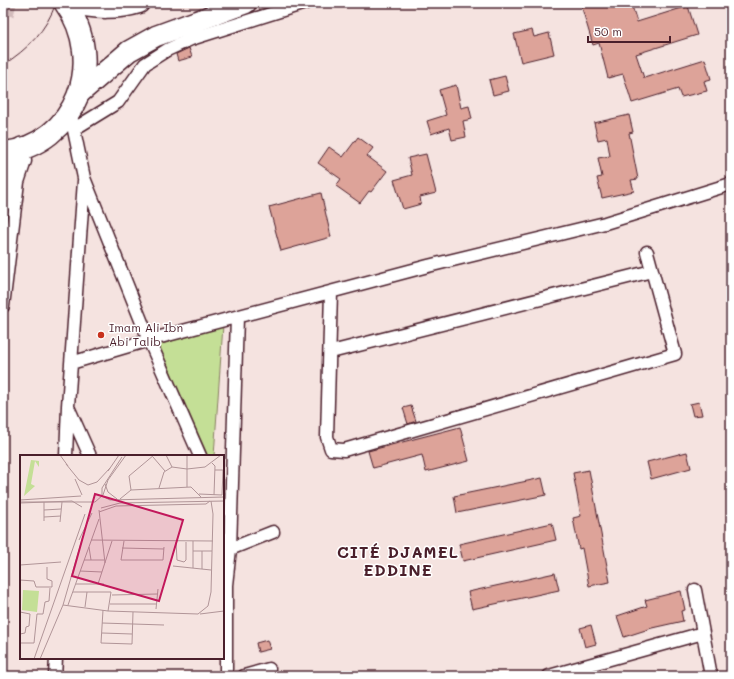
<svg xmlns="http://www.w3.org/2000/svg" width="734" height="679" viewBox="0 0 734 679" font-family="Mali,sans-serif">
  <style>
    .green { fill: #c4df96; stroke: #877f60 }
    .building { fill: #dda399; stroke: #4a1f2b }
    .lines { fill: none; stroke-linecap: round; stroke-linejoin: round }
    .trunk-tunnel { stroke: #d3bcbc; stroke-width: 21; stroke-dasharray: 21 10; stroke-linecap: butt }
    .minor-casing { stroke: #4a1f2b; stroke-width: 15 }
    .primary-casing { stroke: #4a1f2b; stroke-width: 23 }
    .trunk-casing { stroke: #4a1f2b; stroke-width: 24 }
    .minor { stroke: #fff; stroke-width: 12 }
    .primary { stroke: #fff; stroke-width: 20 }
    .trunk { stroke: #fff; stroke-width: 21 }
    .tram { stroke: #4a1f2b; stroke-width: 1 }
    .poi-dot { fill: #c8321e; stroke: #fff; stroke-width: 1.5 }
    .labels { text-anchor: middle; stroke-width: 3; stroke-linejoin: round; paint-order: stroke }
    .poi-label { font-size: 12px; fill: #4a1f2b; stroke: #fff; text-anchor: start }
    .district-label { font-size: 16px; font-weight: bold; letter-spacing: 1px; fill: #4a1f2b; stroke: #fff }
    .inset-road { fill: none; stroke: #b19598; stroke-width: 1 }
    .view { fill: #c2185b; fill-opacity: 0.15; stroke: #c2185b; stroke-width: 2 }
    .inset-edge { fill: none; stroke: #4a1f2b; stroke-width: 2 }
  </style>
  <rect width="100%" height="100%" fill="#f5e3e0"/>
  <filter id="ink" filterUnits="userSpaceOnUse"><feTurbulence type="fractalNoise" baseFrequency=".025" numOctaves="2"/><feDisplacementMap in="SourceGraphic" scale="8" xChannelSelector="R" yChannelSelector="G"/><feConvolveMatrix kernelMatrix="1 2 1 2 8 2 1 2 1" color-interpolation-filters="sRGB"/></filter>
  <g filter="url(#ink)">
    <path class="green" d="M223,325L214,456H208L159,345Z"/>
    <path class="building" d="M587,3H631L637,22L688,6L697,35L636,54L644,78L705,59L711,79L704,81L707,91L681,97L678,89L632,103L623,74L608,78L599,43L593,45L581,5Z
      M532,30L534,37L549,33L554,54L521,62L514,34Z
      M189,48L192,57L178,61L176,54Z
      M505,76L509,91L493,95L489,80Z
      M456,85L461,108L469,106L472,119L463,121L466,137L452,140L449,128L431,134L427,121L446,115L439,90Z
      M629,115L633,132L629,133L638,179L631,180L634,191L602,198L597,178L602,177L598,158L610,156L607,138L598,140L594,123Z
      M358,137L373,148L367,156L387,171L371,192L369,191L360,203L336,186L341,179L318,163L329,147L343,157Z
      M426,154L436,193L420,197L421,204L403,209L394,180L412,175L408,158Z
      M321,193L331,237L281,251L269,207Z
      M699,402L702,415L693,416L690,404Z
      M411,406L416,421L408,424L403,408Z
      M460,427L469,461L426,472L422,455L373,468L368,451Z
      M687,452L691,468L651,479L647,462Z
      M589,470L610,582L589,586L582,548L579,549L573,518L581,516L573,473Z
      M542,478L546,495L457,513L454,496Z
      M552,523L556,540L463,561L459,544Z
      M555,573L559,590L472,609L468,592Z
      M681,591L685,610L681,611L683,621L652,628L624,637L617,616L647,606L645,600Z
      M591,625L596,644L585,647L580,628Z
      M267,640L270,649L258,652L256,643Z"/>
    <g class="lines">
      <path class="trunk-tunnel" d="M3,14L6,3"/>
      <g class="minor-casing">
        <path id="minor" d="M70,111L84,178L149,340L200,456
          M74,129L118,102L145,64L167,50L191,39L305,3
          M331,292L327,437L331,449L344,450L675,354L647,252
          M3,306L18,182L25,161
          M331,352L652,271
          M71,363L149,340L428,266L605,223L731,184
          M69,409L90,456
          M66,456L68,406L84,181
          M230,549L273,532
          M695,590L711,676
          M55,676L56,658
          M226,676V585L230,549L237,317
          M244,676L269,669
          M549,676L703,633"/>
      </g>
      <g class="primary-casing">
        <path id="primary" d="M74,3C94,10 120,9 139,3
          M79,94L129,51L156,36L246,3"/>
      </g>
      <g class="trunk-casing">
        <path id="trunk" d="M3,153C77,144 107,61 65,3
          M3,200L6,181L22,148"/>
      </g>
      <use href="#minor" class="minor"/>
      <use href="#primary" class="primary"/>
      <use href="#trunk" class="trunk"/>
      <path class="tram" d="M3,65C28,49 46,31 56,3"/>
    </g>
  </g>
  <circle class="poi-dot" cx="101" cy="335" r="4"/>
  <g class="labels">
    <g class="poi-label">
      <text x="109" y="332">Imam Ali Ibn<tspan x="109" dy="14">Abi Talib</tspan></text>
    </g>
    <g class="district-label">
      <text x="398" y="558">CITÉ DJAMEL<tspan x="398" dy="18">EDDINE</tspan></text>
    </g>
  </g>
  <g transform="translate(20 455)">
    <rect width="204" height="204" fill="#f5e3e0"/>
    <path d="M11,5L19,6V12L15,6L11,29L15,31L4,41ZM3,135L19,136L17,157L2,155Z" fill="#c4df96"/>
    <path class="inset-road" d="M40,0L48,11M146,0L152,12L167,14L185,12L201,0M158,0H179M167,0V32M133,2L145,16M192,8L195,11L194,40M46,9L59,25L68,30L77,27L90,13M195,15H203L202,40M88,16L99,0M55,24L62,40M85,29L88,37L97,44M139,33L144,17L152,12M111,35L109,21L134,0M179,39L202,40M82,40V33L102,2M82,41L90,45L204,42M100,44L111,35L171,32L181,42M0,45L61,41M0,47H75L83,40L88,25L106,0M24,47V66M0,48L52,46L62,52M81,53L100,48L204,46M24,55L41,54M79,55L85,108M79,57L96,51L186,49L190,46M24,62L41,61M40,67L42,47M63,81L43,150L88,156L178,159L188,151L191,137L193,59L191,46M59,85L72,58M71,85L193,86M104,86L101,105H143L144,92M173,86V113M156,87L157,105L164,107L166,105V87M69,92L71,105M102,93L144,94M173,96H192M182,96V114M64,105H84M0,110L41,107M153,111L191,115M60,116L82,117M0,125L14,126L16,132H32V126L27,124V112M56,129H84M78,129L92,86M53,137H91L88,156M92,140L137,139M90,149H136M48,150L79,64M65,152L67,137M136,154L138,134M83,155L81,188L112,189L113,157M0,157L10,159L9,171L6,172L5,178L0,179M180,159L204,156M82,168L144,170M82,178L112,179M0,188H14L17,159H23L25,147L29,146L30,133M14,204L65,59M20,204L43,150"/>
    <path class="view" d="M75,39L163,65L139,146L52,121Z"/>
    <rect width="204" height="204" class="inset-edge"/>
  </g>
  <rect width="734" height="679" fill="none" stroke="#fff" stroke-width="16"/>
  <rect x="8" y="8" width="718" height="663" fill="none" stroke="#4a1f2b" stroke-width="1.5" filter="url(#ink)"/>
  <path d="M588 36v6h82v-6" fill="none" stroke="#4a1f2b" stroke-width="2"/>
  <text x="594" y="36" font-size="12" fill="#4a1f2b" stroke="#ffffff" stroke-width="3" paint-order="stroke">50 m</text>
</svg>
